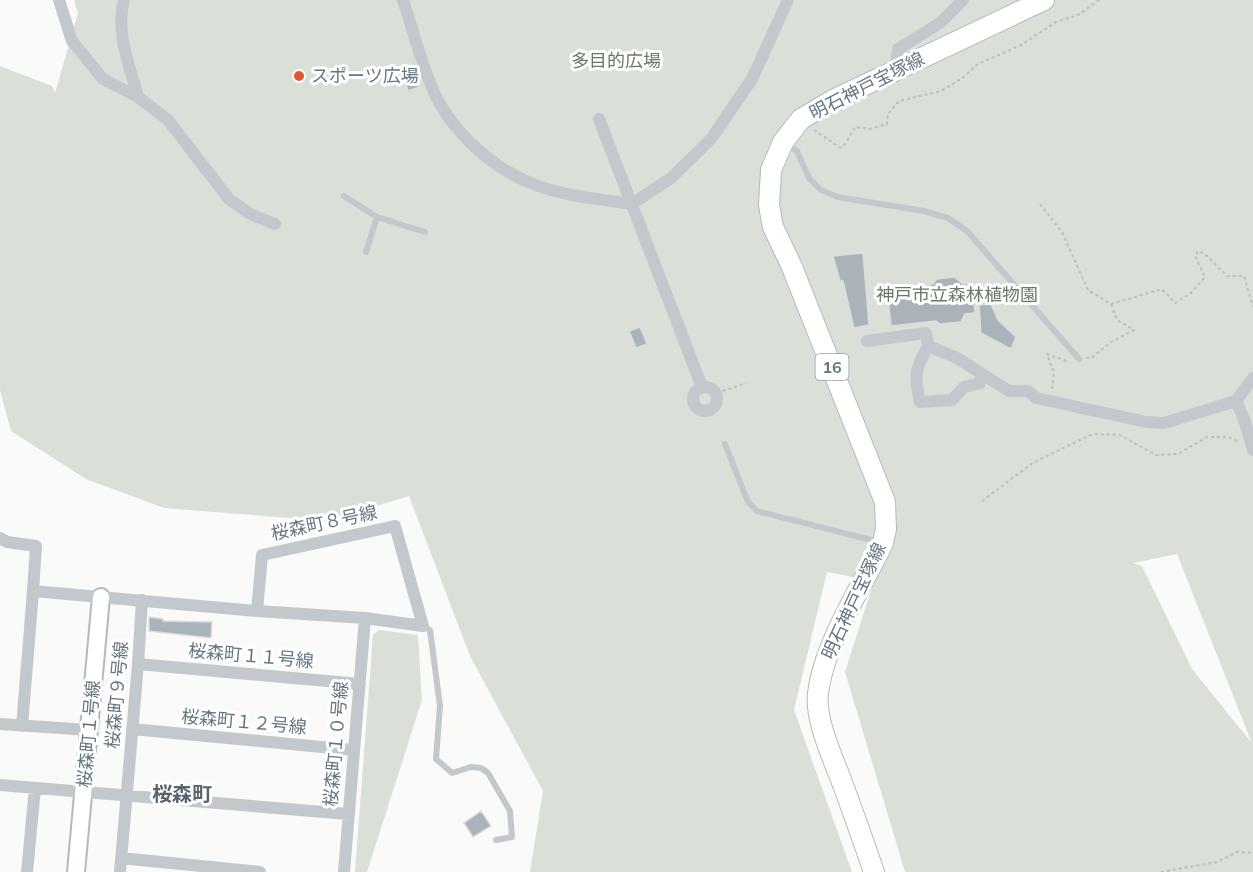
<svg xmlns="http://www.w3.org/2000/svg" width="1253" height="872" viewBox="0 0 1253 872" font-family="Mulish,'Noto Sans JP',sans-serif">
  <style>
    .green { fill: #dadfd7; fill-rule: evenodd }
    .building { fill: #aab3b9; stroke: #dcdcda; stroke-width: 1.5 }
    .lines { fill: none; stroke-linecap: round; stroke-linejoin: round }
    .secondary-casing { stroke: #b3babf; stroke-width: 20 }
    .primary-casing { stroke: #b5babe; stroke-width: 22 }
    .path { stroke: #bbbfc2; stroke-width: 2; stroke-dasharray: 3 3; stroke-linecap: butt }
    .lane { stroke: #c3c8cc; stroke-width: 6 }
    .street { stroke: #c3c8cc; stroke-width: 12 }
    .secondary { stroke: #fff; stroke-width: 16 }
    .primary { stroke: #fff; stroke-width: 20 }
    .poi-dot { fill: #e4572e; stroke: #fff; stroke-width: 2 }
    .labels { text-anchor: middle; stroke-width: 6; stroke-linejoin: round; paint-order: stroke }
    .shield { fill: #fff; stroke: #939fa8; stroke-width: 1.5 }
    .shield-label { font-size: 16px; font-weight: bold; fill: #657683 }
    .park-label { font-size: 18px; fill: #687a64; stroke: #fff }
    .poi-label { font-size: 18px; fill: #657683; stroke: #fff; text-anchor: start }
    .street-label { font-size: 18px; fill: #657683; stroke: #fff }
    .neighbourhood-label { font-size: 20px; font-weight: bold; fill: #57646e; stroke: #fff }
  </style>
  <rect width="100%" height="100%" fill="#fafaf8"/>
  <path class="green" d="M74,0H1253V872H905L845,672L874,581L827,572L794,710L852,872H530L543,791L470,656L409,496L328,521L164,508L86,479L11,431L0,390V66L52,86L55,93L78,13ZM1177,554L1251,741V742L1192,669L1142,566L1133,563Z
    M379,630L418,635L422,700L367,872H355L373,635Z"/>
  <path class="building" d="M413,68L419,87L408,91L402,72Z
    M863,253L869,325L854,328L843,281H840L833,256Z
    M954,277L963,284L972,283L975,313L965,314L961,322L940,324L936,321L891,326L887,289L933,284L937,279Z
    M991,304L998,320L1016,337L1011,349L981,333L979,305Z
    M640,327L647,344L636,348L629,331Z
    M149,617L163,619V621L212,622L211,638L149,631Z
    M481,811L491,826L473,837L464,823Z"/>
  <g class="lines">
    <g class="secondary-casing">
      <path id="secondary" d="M76,872L101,597"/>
    </g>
    <g class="primary-casing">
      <path id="primary" d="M874,872C863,840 852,809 840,777C831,754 815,718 818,694C823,646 862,586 883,543L886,529L885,502L792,267L773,227L769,205L771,170L783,142L801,119L833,100L1044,0"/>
    </g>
    <path class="path" d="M814,130L841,148L846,143L855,127L870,129L887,124L888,114L899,101L941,91L961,79L978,64L1021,45L1056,22L1078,15L1099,0
      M1040,204L1062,232L1088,290L1111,304L1162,289L1175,303L1191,293L1205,277L1195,256L1198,251L1205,254L1227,276H1244L1253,307
      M1086,358H1091L1111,342L1134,330L1117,320L1111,304
      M1052,389L1054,373L1047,354L1069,362
      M717,393L746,383
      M982,501L1034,462L1093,434L1120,435L1156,455L1178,454L1207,437H1228L1238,441
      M1161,872L1217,862L1237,852L1253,853"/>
    <path class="lane" d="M786,144L797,151L809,178L821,190L838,197L924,211L948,218L967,231L1079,359
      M344,196L377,217L425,232
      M366,252L377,217
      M725,444L748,502L757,511L879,542
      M423,626L430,630L440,706L436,759L452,773L471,767L481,768L488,773L510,811L512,837L496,840"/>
    <path class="street" d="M59,0L72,41L103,79L138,97L168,120L229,199L250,214L275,224
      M124,0C115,31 130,67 138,97
      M403,0C413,30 421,63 434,92C452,132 492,168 533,184C563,196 599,199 632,204L671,178L711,139L752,79L788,0
      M895,71L898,49L940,23L963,0
      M599,119L702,387
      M867,341L926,333L928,346L957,358L1009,391H1028L1036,398L1146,422L1164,423L1236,401L1253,378
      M928,346C915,369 914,376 920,402L952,400L964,387L980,383L982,374
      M693 399a12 12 0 1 1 24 0a12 12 0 1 1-24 0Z
      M1236,401L1244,419L1253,450
      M0,538L7,542L36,546L33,591L257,611L365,618L423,626L395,526L262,555L257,611
      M138,664L360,684
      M0,724L89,730
      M22,726L33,591
      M132,729L353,750
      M0,785L348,814
      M121,858L260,872
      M27,872L35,788
      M120,872L138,664L142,600
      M344,872L365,618"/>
    <use href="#secondary" class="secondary"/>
    <use href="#primary" class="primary"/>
  </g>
  <circle class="poi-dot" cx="299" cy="76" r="6"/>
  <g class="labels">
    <rect class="shield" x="815.5" y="354" width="33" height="26" rx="4.5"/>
    <g class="shield-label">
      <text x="832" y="373">16</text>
    </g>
    <g class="park-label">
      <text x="616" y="67">多目的広場</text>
      <text x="957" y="301">神戸市立森林植物園</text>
    </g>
    <g class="poi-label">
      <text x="311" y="82">スポーツ広場</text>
    </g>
    <g class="street-label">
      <text transform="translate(867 86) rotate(-27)" y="6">明石神戸宝塚線</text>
      <text transform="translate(324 523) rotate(-12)" y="6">桜森町８号線</text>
      <text transform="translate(854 601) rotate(-65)" y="6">明石神戸宝塚線</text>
      <text transform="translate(251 656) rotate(5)" y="6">桜森町１１号線</text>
      <text transform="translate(117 695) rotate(-85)" y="6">桜森町９号線</text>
      <text transform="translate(244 722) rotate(5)" y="6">桜森町１２号線</text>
      <text transform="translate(89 734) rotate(-85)" y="6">桜森町１号線</text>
      <text transform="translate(336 744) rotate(-85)" y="6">桜森町１０号線</text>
    </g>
    <g class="neighbourhood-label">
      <text x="182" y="801">桜森町</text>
    </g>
  </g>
</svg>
